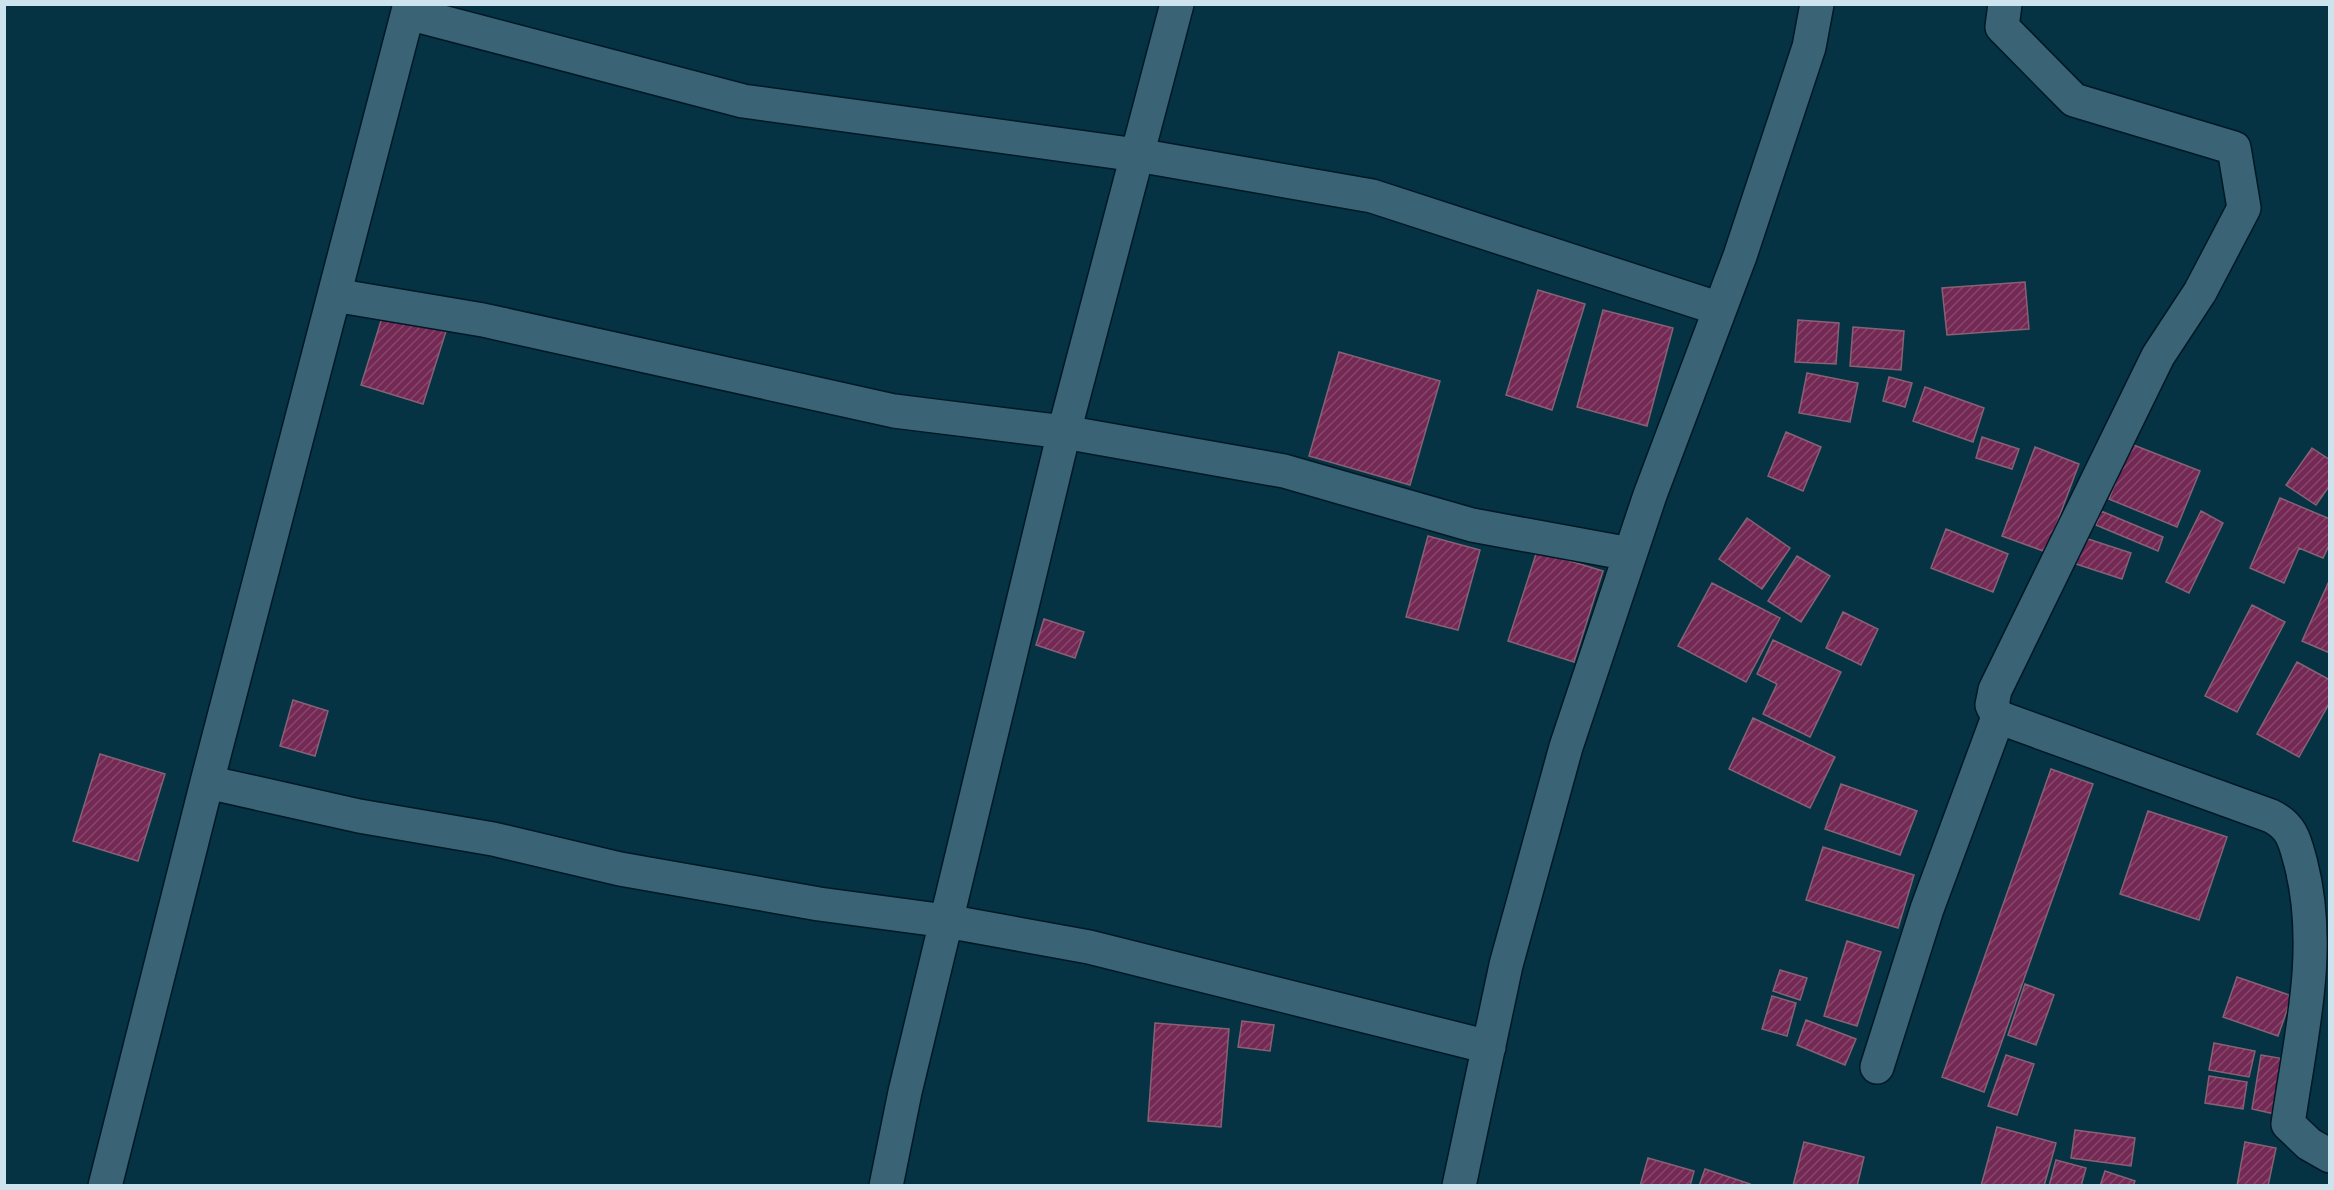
<svg xmlns="http://www.w3.org/2000/svg" width="2334" height="1190" viewBox="0 0 2334 1190" font-family="'Exo 2',sans-serif">
  <style>
    .building { fill: url(#building-hatch); stroke: #876275; stroke-width: 1.5 }
    .lines { fill: none; stroke-linecap: round; stroke-linejoin: round }
    .minor-casing { stroke: #001925; stroke-width: 36 }
    .minor { stroke: #3a6375; stroke-width: 33 }
  </style>
  <defs>
    <pattern id="building-hatch" width="6" height="6" patternUnits="userSpaceOnUse" patternTransform="scale(1.5)"><rect width="6" height="6" fill="#742854"/><path d="M-1 1l2-2M0 6l6-6M5 7l2-2" fill="none" stroke="#87476d"/></pattern>
  </defs>
  <rect width="100%" height="100%" fill="#053343"/>
  <path class="building" d="M2025,282L2029,329L1947,335L1942,288Z
    M1538,290L1585,304L1552,410L1506,395Z
    M385,308L447,328L423,404L361,385Z
    M1603,310L1673,328L1647,426L1577,407Z
    M1798,320L1839,323L1836,364L1795,362Z
    M1853,327L1904,331L1901,370L1850,366Z
    M1339,352L1440,381L1410,485L1309,456Z
    M1807,373L1858,383L1850,422L1799,413Z
    M1889,377L1912,383L1905,407L1883,401Z
    M1925,387L1984,408L1973,442L1913,421Z
    M1786,432L1821,447L1803,491L1768,476Z
    M1982,437L2019,449L2012,469L1976,458Z
    M2131,444L2200,471L2177,527L2109,499Z
    M2035,447L2079,464L2046,552L2002,536Z
    M2312,448L2330,460V485L2316,505L2286,485Z
    M2280,498L2330,519V543L2323,558L2299,548L2284,583L2250,568Z
    M2101,511L2163,537L2158,551L2096,525Z
    M2201,511L2223,523L2189,593L2166,582Z
    M1747,518L1790,548L1762,589L1719,559Z
    M1946,529L2008,554L1993,592L1931,568Z
    M1428,536L1480,550L1458,630L1406,617Z
    M2085,538L2131,553L2122,579L2076,564Z
    M1537,551L1603,571L1574,662L1508,641Z
    M1797,556L1830,576L1801,622L1768,601Z
    M2330,579V653L2302,641Z
    M1712,583L1780,618L1746,682L1678,646Z
    M2252,605L2285,622L2237,712L2205,696Z
    M1843,612L1878,629L1861,665L1826,648Z
    M1044,619L1084,632L1075,658L1036,645Z
    M1773,640L1841,672L1810,737L1763,714L1777,684L1757,674Z
    M2297,662L2330,680V702L2299,757L2257,734Z
    M293,700L328,711L315,756L280,746Z
    M1753,718L1835,757L1810,808L1729,769Z
    M100,754L165,774L138,861L73,841Z
    M2051,769L2093,784L1984,1092L1942,1077Z
    M1841,784L1917,811L1900,855L1825,829Z
    M2148,811L2227,837L2199,920L2120,894Z
    M1823,847L1914,875L1898,928L1806,900Z
    M1847,941L1881,952L1857,1026L1824,1016Z
    M1780,970L1807,978L1800,1000L1773,991Z
    M2237,977L2292,996L2278,1036L2223,1017Z
    M2025,984L2054,995L2036,1045L2008,1035Z
    M1772,996L1796,1003L1787,1036L1762,1029Z
    M1806,1020L1856,1039L1845,1065L1797,1045Z
    M1242,1021L1274,1025L1270,1051L1238,1047Z
    M1155,1023L1229,1029L1221,1127L1148,1121Z
    M2214,1043L2255,1051L2249,1077L2209,1070Z
    M2006,1055L2034,1064L2017,1115L1988,1106Z
    M2261,1055L2285,1059L2275,1114L2252,1109Z
    M2209,1076L2247,1082L2243,1109L2205,1103Z
    M1997,1127L2056,1143L2044,1186H1981Z
    M2075,1130L2135,1138L2131,1166L2071,1158Z
    M1804,1142L1864,1157L1857,1186H1793Z
    M2245,1142L2276,1148L2268,1186H2237Z
    M1648,1158L1694,1171L1690,1186H1640Z
    M2056,1160L2086,1168L2081,1186H2049Z
    M1705,1169L1750,1184L1749,1186H1699Z
    M2105,1171L2135,1181L2133,1186H2100Z"/>
  <g class="lines">
    <g class="minor-casing">
      <path id="minor" d="M2005,4L2002,27L2074,100L2234,148L2244,208L2200,292L2158,356L1995,690L1992,705L1998,717L2271,816C2293,827 2295,842 2301,864C2323,950 2300,1039 2288,1124L2309,1144L2330,1156
        M408,13L743,101L1137,155L1372,196L1720,309
        M334,295L483,320L894,411L1064,432L1284,471L1472,525L1630,554
        M207,782L359,816L493,839L620,869L819,904L946,921L1089,947L1489,1047
        M1877,1067L1927,909L1998,717
        M105,1186L207,782L410,4
        M886,1186L905,1092L1064,432L1177,4
        M1459,1186L1506,965L1566,747L1650,495L1740,256L1809,47L1817,4"/>
    </g>
    <use href="#minor" class="minor"/>
  </g>
  <rect width="2334" height="1190" fill="none" stroke="#cde3ed" stroke-width="12"/>
</svg>
